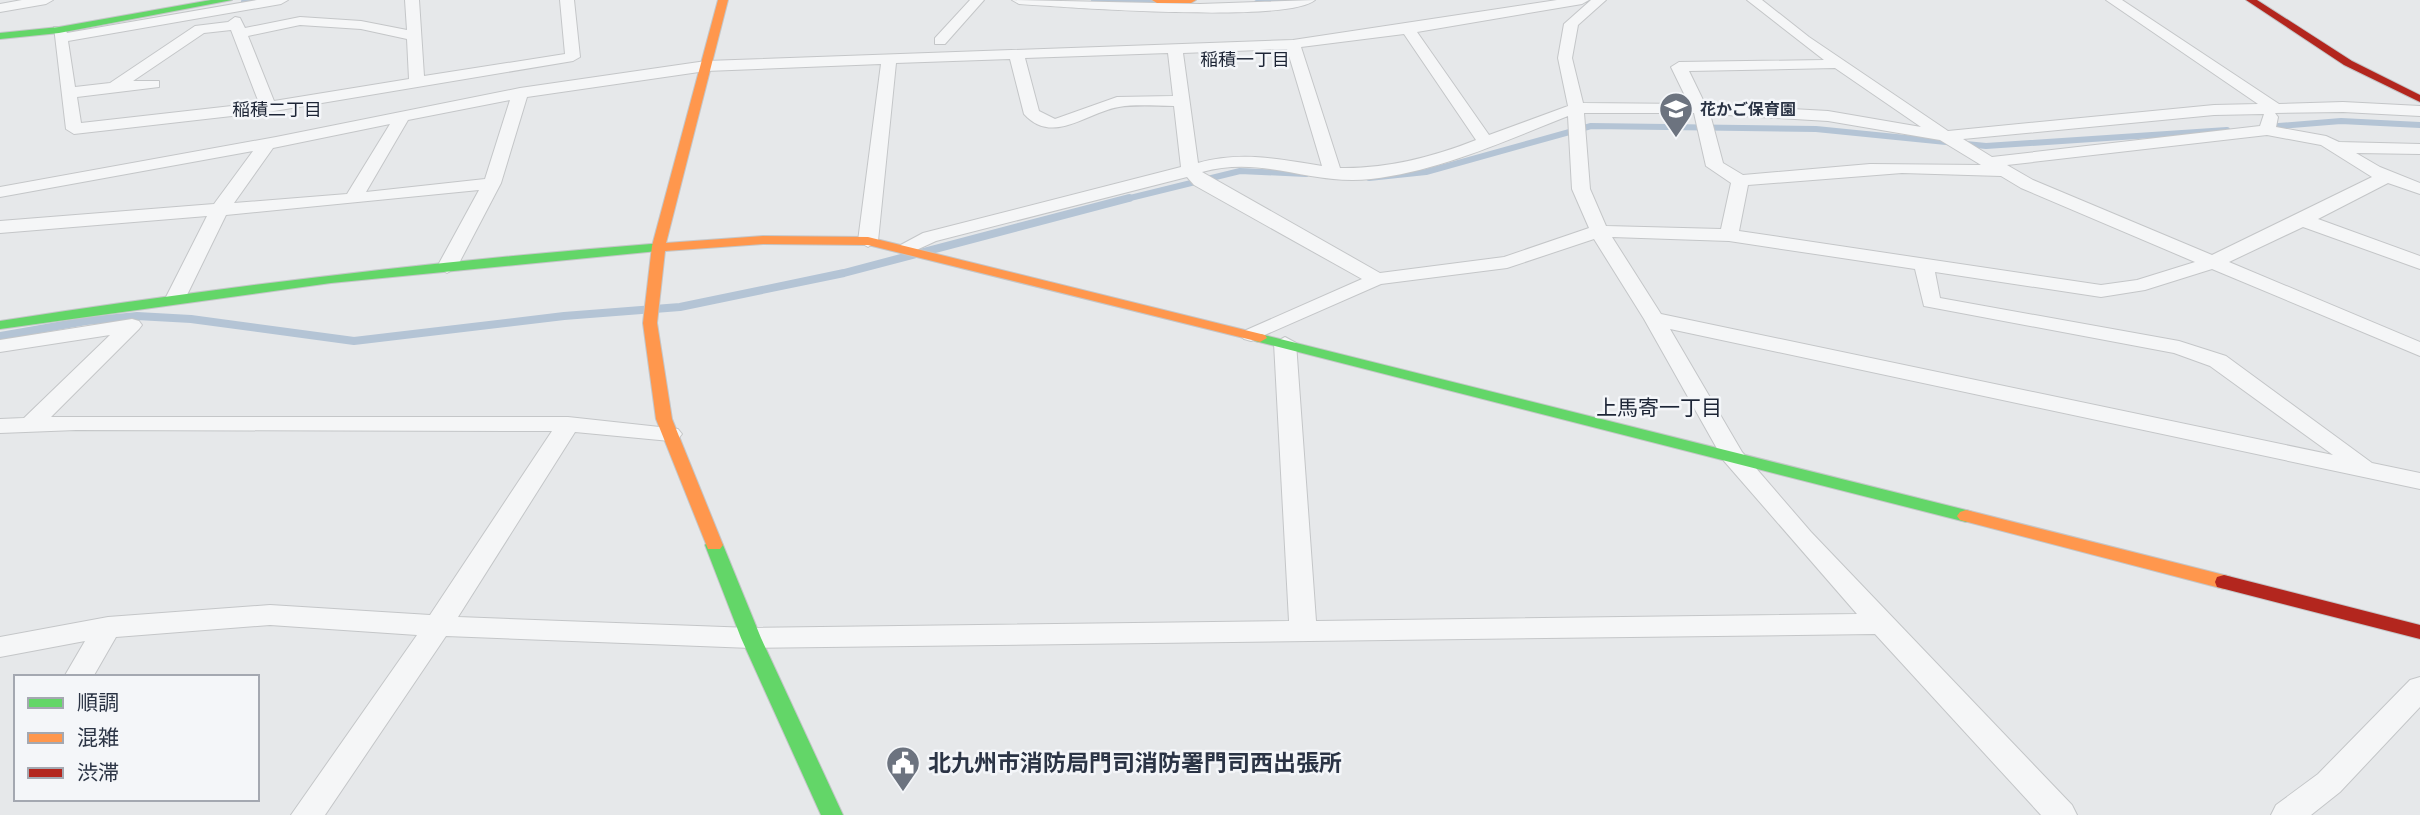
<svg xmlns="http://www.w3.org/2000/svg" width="2420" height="815" viewBox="0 0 2420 815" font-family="'Exo 2','Noto Sans JP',sans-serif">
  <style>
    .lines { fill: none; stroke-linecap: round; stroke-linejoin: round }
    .stream-far1 { stroke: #b4c4d5; stroke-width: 6 }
    .stream { stroke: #b4c4d5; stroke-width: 8 }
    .street-casing { stroke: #c4c6c8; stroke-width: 2 }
    .fast-casing { stroke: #c4c6c8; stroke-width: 2 }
    .slow-casing { stroke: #c4c6c8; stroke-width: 2 }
    .jam-casing { stroke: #c4c6c8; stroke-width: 2 }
    .street { fill: #f5f6f7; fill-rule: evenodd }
    .fast { fill: #63d668; fill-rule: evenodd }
    .slow { fill: #ff974d; fill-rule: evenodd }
    .jam { fill: #b3261e; fill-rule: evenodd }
    .labels { text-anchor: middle; stroke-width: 5; stroke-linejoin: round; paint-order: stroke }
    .far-poi-label { font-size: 16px; font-weight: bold; fill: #2b3445; stroke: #f4f6f9; text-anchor: start }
    .far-neighbourhood-label { font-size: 18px; fill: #1d2536; stroke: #f4f6f9 }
    .neighbourhood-label { font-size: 21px; fill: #1d2536; stroke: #f4f6f9 }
    .near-poi-label { font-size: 23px; font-weight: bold; fill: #2b3445; stroke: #f4f6f9; text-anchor: start }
  </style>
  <rect width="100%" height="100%" fill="#e6e8ea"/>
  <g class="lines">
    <path class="stream-far1" d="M1094,0L1152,3
      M244,2L253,0
      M1257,3L1285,0
      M2266,127L2341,121L2420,125
      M1369,178L1426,172L1591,126L1816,129L1986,146L2227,130
      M1122,200L1240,171L1306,174"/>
    <path class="stream" d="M0,336L86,321L137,316L191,319L354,341L564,316L680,307L844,273L1129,198"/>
    <g class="street-casing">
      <path id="street" d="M22,0H53L46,4L0,12V4Z
        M257,0H288L281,4L68,41L75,87L110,83L195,26L228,22L235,17L240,18L245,28L300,17L361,21L407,30L405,0H419L424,76L565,54L560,0H574L580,57L573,61L268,112L74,134L66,129L54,27H64L67,33ZM300,25L361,29L407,39L409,79L274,101L248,36ZM231,30L259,103L81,123L77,97L159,87V81H133L204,33Z
        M970,0H984L945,44H935V38Z
        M1012,0L1200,4L1315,0C1287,24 1065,7 1019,4Z
        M1557,0H1589L1582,4L1417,32L1489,135L1568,106L1558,58L1564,24L1591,0H1606L1578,25L1572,58L1583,103L1689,104L1671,67L1679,62L1824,60L1747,0H1762L1809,37L1948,131L2214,105L2258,104L2106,0H2122L2279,104L2343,102L2420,106V116L2343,112L2275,113L2278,117L2276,127L2326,136L2339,142L2420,144V154L2356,153L2380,167L2420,183V194L2388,183L2318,219L2420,256V269L2303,227L2229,262L2420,342V356L2212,269L2145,290L2101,297L1935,272L1940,298L2179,341L2226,356L2372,463L2420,473V489L1670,329L1742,452L1811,532L2072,805L2077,815H2041L1875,634L751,648L446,636L325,815H291L417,635L270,625L116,637L93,677H64L85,641L0,657V637L108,617L270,605L430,615L552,431L76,430L0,433V419L24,418L110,335L0,352V340L132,319L139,321L142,325L139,329L51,417H568L678,429L682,434L678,439L670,441L575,432L458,617L751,628L1289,621L1274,343L1285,337L1296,343L1316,621L1857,614L1724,461L1644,319L1594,239L1507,268L1381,284L1251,341L1244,339L1240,335L1244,331L1362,279L1194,185L1187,177L936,241L912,252H898L895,248L923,233L1181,167L1174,106C1156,106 1136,104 1119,107C1087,112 1053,146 1024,114L1010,59L896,63L878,241L868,247L858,241L881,64L706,71L527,97L501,183L457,267L447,273L437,267L479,190L226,215L186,297L176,303L166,297L207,216L0,233V221L214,204L253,151L0,197V187L276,137L520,88L706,61L1293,40ZM1404,34L1476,140C1433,157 1386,169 1340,168L1301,47ZM1287,49L1322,166C1279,159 1241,151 1198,163L1183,53ZM1168,53L1173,96L1117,97L1055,119L1039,111L1025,58ZM1835,68L1921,127L1828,111L1705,104L1689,71ZM510,100L485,179L366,192L408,120ZM1584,113H1694L1706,166L1731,183L1721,229L1606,226L1590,189ZM1710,114L1828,121L1940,140L1981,165L1870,164L1743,175L1723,163ZM2264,114L2260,126L1992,157L1963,139L2214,115ZM1568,116L1572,189L1589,228L1504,257L1380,273L1202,172C1264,155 1311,186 1371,179C1439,171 1505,141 1568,116ZM390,124L347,194L234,203L273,148ZM2267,135L2321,145L2372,177L2212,255L2033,180L2007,165ZM1902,173L2001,176L2021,188L2195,262L2137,280L2101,285L1739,231L1748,185ZM1612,237L1729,241L1915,269L1924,306L2174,353L2210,366L2333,455L1661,314Z
        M2420,677V707L2340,792L2311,815H2271L2276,805L2318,774L2410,680Z"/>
    </g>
    <g class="fast-casing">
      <path id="fast" d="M211,0H232L59,33L0,39V33L59,27Z
        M663,243L670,247L668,250L331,283L0,329V321C220,287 441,260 663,243Z
        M1260,334L1966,510L1972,512L1975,516L1972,520L1966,522L1255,341L1253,338L1255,335Z
        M714,539L720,541L723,545L761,638L843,815H821L741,638L705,545L708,541Z"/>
    </g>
    <g class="slow-casing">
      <path id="slow" d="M718,0H728L666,243L763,236L868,237L1265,335L1267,338L1260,342L868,245L763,244L665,251L657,323L672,419L723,545L720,549H708L656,419L643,323L652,246Z
        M1152,0H1196L1191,3H1157Z
        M1966,510L2224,575L2231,577L2233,582L2231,587L2224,589L1960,520L1957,516L1960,512Z"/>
    </g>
    <g class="jam-casing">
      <path id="jam" d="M2246,0H2257L2352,61L2420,95V102L2344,65Z
        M2224,575L2420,625V639L2217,587L2215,582L2217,577Z"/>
    </g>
    <use href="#street" class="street"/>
    <use href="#fast" class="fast"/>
    <use href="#slow" class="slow"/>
    <use href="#jam" class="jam"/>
  </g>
  <defs>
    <g id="school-pin" transform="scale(1.75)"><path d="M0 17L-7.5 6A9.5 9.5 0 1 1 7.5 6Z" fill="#6c737f" stroke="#f4f6f9"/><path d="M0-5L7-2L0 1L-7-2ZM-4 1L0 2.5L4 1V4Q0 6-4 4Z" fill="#fff"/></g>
    <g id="civic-pin" transform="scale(1.75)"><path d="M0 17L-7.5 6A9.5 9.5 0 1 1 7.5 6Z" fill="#6c737f" stroke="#f4f6f9"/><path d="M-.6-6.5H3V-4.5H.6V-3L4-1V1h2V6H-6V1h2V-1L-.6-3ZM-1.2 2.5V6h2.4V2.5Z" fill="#fff"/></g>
  </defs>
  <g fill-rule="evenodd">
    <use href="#school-pin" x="1676" y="109"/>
    <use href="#civic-pin" x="903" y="763"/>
  </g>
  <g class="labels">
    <g class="far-poi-label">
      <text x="1700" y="115">花かご保育園</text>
    </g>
    <g class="far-neighbourhood-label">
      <text x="1245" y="66">稲積一丁目</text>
      <text x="277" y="116">稲積二丁目</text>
    </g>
    <g class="neighbourhood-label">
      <text x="1659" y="415">上馬寄一丁目</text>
    </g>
    <g class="near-poi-label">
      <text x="928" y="771">北九州市消防局門司消防署門司西出張所</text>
    </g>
  </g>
  <rect x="14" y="675" width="245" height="126" fill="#f4f6f9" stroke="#a4a8b1" stroke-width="2"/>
  <rect x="28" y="698" width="35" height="10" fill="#63d668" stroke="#a4a8b1" stroke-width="2"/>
  <text x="77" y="710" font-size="21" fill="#2b3445">順調</text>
  <rect x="28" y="733" width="35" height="10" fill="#ff974d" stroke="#a4a8b1" stroke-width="2"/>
  <text x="77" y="745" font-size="21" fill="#2b3445">混雑</text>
  <rect x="28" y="768" width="35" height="10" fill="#b3261e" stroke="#a4a8b1" stroke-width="2"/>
  <text x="77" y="780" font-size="21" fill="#2b3445">渋滞</text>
</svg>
